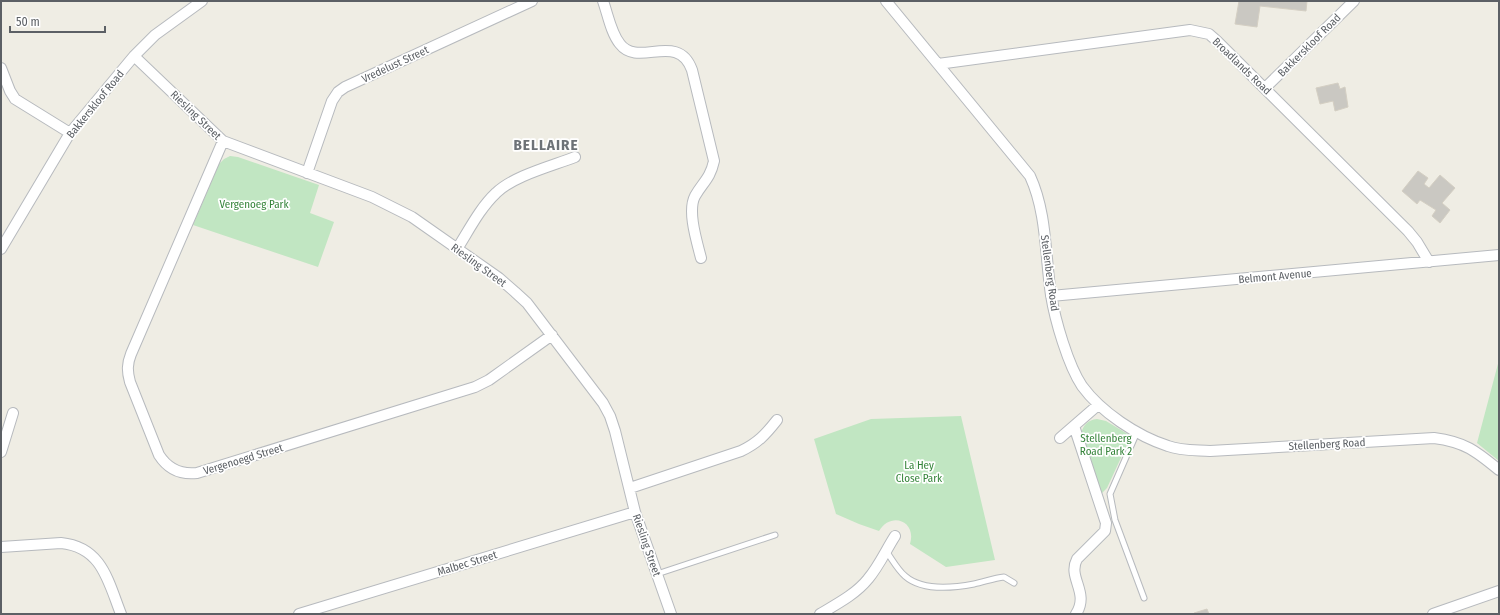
<svg xmlns="http://www.w3.org/2000/svg" width="1500" height="615" viewBox="0 0 1500 615" font-family="'Fira Sans Condensed',sans-serif">
  <style>
    .green { fill: #c1e6c2 }
    .building { fill: #cac8c2; stroke: #d4cfc3 }
    .lines { fill: none; stroke-linecap: round; stroke-linejoin: round }
    .lane-casing { stroke: #b7babe; stroke-width: 7 }
    .street-casing { stroke: #b7babe; stroke-width: 12 }
    .lane { stroke: #fff; stroke-width: 5 }
    .street { stroke: #fff; stroke-width: 10 }
    .labels { text-anchor: middle; stroke-width: 3.5; stroke-linejoin: round; paint-order: stroke }
    .street-label { font-size: 11px; fill: #5c6065; stroke: #fff }
    .park-label { font-size: 11px; fill: #35843a; stroke: #fff }
    .district-label { font-size: 15px; font-weight: bold; letter-spacing: 1px; fill: #6d7277; stroke: #fff }
  </style>
  <rect width="100%" height="100%" fill="#efede4"/>
  <path class="green" d="M230,156L238,157L319,185L310,213L334,222L318,267L193,225L219,164L224,159Z
    M1499,360V461L1477,443Z
    M961,416L995,560L946,567L910,544C917,521 891,511 879,531L859,524L836,514L814,439L871,419Z
    M1097,419L1106,421L1131,436L1107,488L1101,494L1081,434C1083,425 1088,420 1097,419Z"/>
  <path class="building" d="M1239,1H1307L1306,11L1260,6L1257,27L1235,24Z
    M1338,83L1340,89L1345,87L1348,107L1335,111L1333,101L1320,104L1316,88Z
    M1418,171L1428,178L1424,184L1429,188L1440,175L1455,188L1442,203L1450,210L1440,223L1432,216L1436,210L1420,200L1417,204L1402,191Z
    M1207,609L1209,614H1194V613Z"/>
  <g class="lines">
    <g class="lane-casing">
      <path id="lane" d="M1137,432L1110,494L1115,520L1144,598
        M886,551C892,559 897,569 905,576C922,591 953,588 974,584C984,582 994,578 1004,577L1014,583
        M657,574L775,535"/>
    </g>
    <g class="street-casing">
      <path id="street" d="M603,1C608,15 611,33 620,44C638,68 678,31 692,70L714,161C710,179 703,182 695,196C687,211 697,242 701,258
        M886,1L1030,176C1047,213 1045,255 1051,295C1055,320 1068,365 1082,386C1101,412 1137,436 1168,446C1181,451 1196,450 1210,451L1434,438C1465,442 1476,451 1499,470
        M134,56L223,141L372,197L412,217L499,278L515,292L527,303L603,403L610,416L615,431L635,512L671,614
        M938,64L1190,30L1209,34L1217,41L1408,231L1417,242L1429,262
        M1,68L10,91L15,99L70,133
        M1265,88L1354,1
        M223,141L131,354C127,364 127,371 130,382L159,455C168,469 180,475 197,473L475,387L489,380L552,335
        M307,173L332,101L338,92L345,87L532,1
        M1,249L70,133L134,56L155,35L202,1
        M457,249C469,230 480,208 496,193C513,176 552,166 575,157
        M1051,296L1499,255
        M1074,426L1106,523L1105,531L1077,559C1067,578 1090,592 1076,614
        M1060,438L1098,405
        M1,452L13,413
        M630,488L741,451C758,443 766,434 777,420
        M1,547L61,543C102,547 108,581 121,614
        M299,614L635,512
        M820,614C837,604 856,594 868,579C879,566 886,550 895,536
        M1433,614L1499,591"/>
    </g>
    <use href="#lane" class="lane"/>
    <use href="#street" class="street"/>
  </g>
  <g class="labels">
    <g class="street-label">
      <text transform="translate(1309 45) rotate(-45)" y="4">Bakkerskloof Road</text>
      <text transform="translate(395 64) rotate(-25)" y="4">Vredelust Street</text>
      <text transform="translate(1242 66) rotate(44)" y="4">Broadlands Road</text>
      <text transform="translate(95 104) rotate(-51)" y="4">Bakkerskloof Road</text>
      <text transform="translate(196 115) rotate(44)" y="4">Riesling Street</text>
      <text transform="translate(479 265) rotate(36)" y="4">Riesling Street</text>
      <text transform="translate(1050 273) rotate(82)" y="4">Stellenberg Road</text>
      <text transform="translate(1275 276) rotate(-5)" y="4">Belmont Avenue</text>
      <text transform="translate(1327 444) rotate(-3)" y="4">Stellenberg Road</text>
      <text transform="translate(243 459) rotate(-17)" y="4">Vergenoegd Street</text>
      <text transform="translate(647 545) rotate(71)" y="4">Riesling Street</text>
      <text transform="translate(467 563) rotate(-17)" y="4">Malbec Street</text>
    </g>
    <g class="park-label">
      <text x="254" y="208">Vergenoeg Park</text>
      <text x="1106" y="442">Stellenberg<tspan x="1106" dy="13">Road Park 2</tspan></text>
      <text x="919" y="469">La Hey<tspan x="919" dy="13">Close Park</tspan></text>
    </g>
    <g class="district-label">
      <text x="546" y="150">BELLAIRE</text>
    </g>
  </g>
  <rect width="1500" height="615" fill="none" stroke="#5c6065" stroke-width="4"/>
  <path d="M10 26v6h95v-6" fill="none" stroke="#5c6065" stroke-width="2"/>
  <text x="16" y="26" font-size="12" fill="#5c6065" stroke="#ffffff" stroke-width="3" paint-order="stroke">50 m</text>
</svg>
